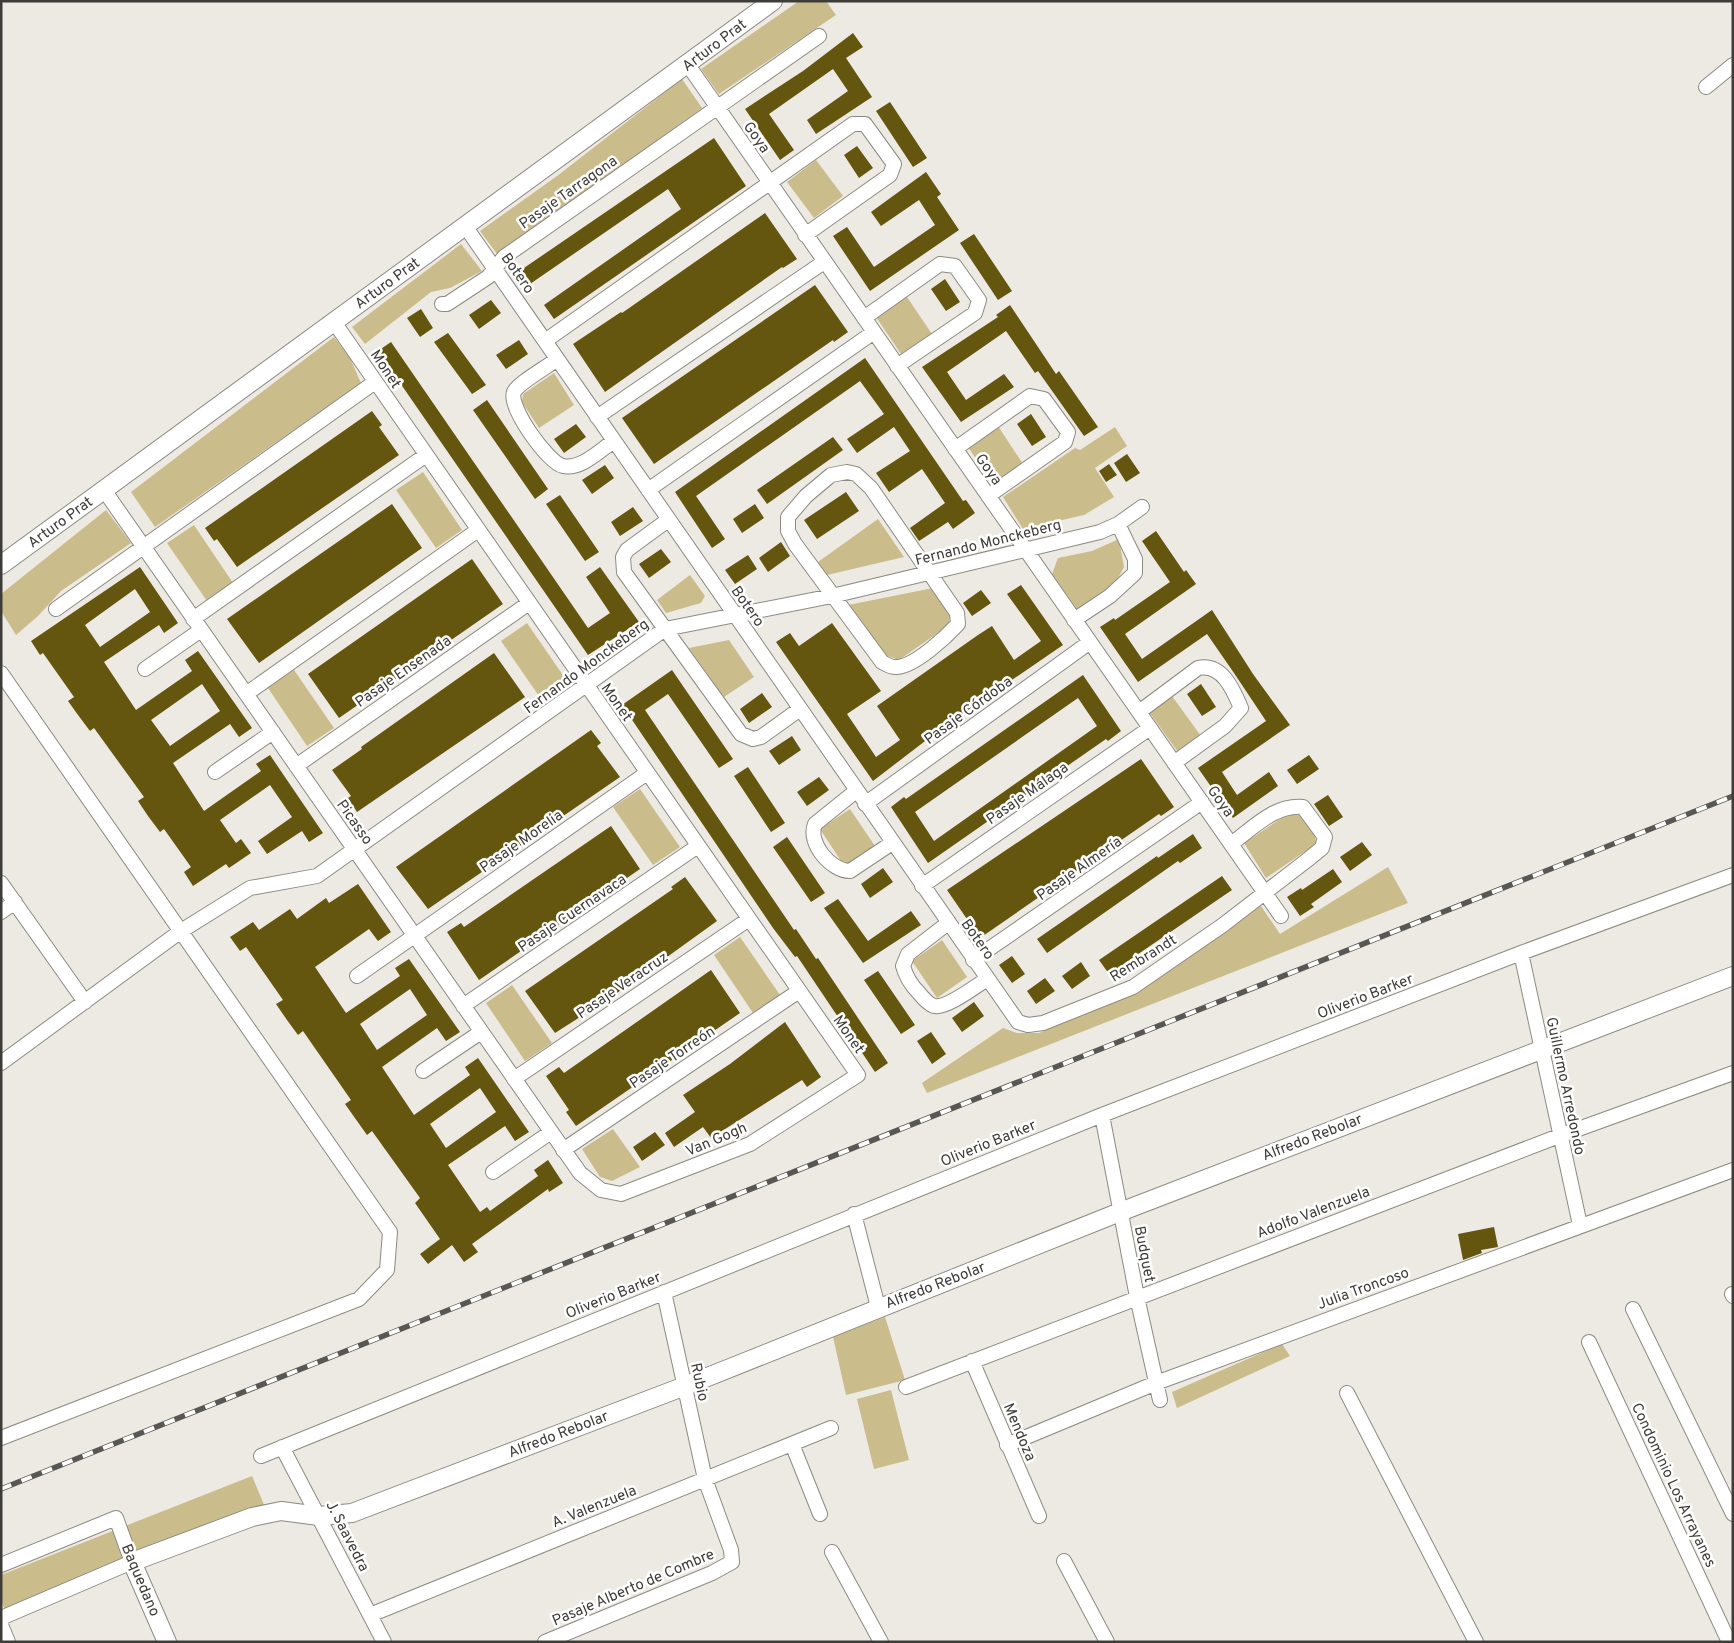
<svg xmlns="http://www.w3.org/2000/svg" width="1734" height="1643" viewBox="0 0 1734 1643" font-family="Overpass,sans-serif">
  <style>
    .green { fill: #cabd8b }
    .building { fill: #64550f; fill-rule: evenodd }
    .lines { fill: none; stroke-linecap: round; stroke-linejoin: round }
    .minor-casing { stroke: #8c8a83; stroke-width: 16 }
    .tertiary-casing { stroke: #8c8a83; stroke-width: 20 }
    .minor { stroke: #fff; stroke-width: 14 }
    .tertiary { stroke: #fff; stroke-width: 18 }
    .rail-casing { stroke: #585753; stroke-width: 5.5 }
    .rail { stroke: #fff; stroke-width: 4; stroke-dasharray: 11; stroke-linecap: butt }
    .labels { text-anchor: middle; stroke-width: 5; stroke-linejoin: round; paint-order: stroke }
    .street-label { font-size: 15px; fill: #3d3c39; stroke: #fff }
  </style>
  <rect width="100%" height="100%" fill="#eceae2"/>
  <path class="green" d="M799,1H826L836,15L719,94L701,69Z
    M682,79L702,108L497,254L480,231L557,176Z
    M816,160L843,196L814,218L787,182Z
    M461,244L482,271L450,288L431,292L365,344L352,327Z
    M907,297L932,334L901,354L876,317Z
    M334,337L350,358L361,383L155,527L131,492Z
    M554,373L574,405L539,428L522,402L523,394Z
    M998,426L1023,464L993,484L968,447Z
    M1115,427L1127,446L1095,468L1114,497L1084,515L1023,529L1003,497L1075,448L1080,450Z
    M423,472L462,530L436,548L396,490Z
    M106,510L131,543L61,591L38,616L16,635L1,611V594Z
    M878,519L904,557L827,575L818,562Z
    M194,525L233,583L207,601L167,543Z
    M1119,539L1124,567L1116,582L1077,609L1052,574L1058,558L1092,551Z
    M690,575L705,596L701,603L666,613L657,600Z
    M933,588L950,615L949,625L899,660L885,655L848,605Z
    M527,623L567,681L541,699L501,641Z
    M729,640L754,677L724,697L689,648Z
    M294,670L334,728L307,746L268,688Z
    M1172,696L1201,736L1178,752L1149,712Z
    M640,789L680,847L653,865L613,807Z
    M850,809L875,846L845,867L820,829Z
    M1288,814L1302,815L1315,834L1316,844L1266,878L1244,843Z
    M1388,867L1408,903L927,1093L922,1083L1003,1028L1017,1033H1039L1140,990L1254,907L1261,906L1280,934Z
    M740,937L780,995L753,1013L714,955Z
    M942,940L967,977L937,998L912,961Z
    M512,985L552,1043L525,1061L486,1003Z
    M613,1129L640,1167L612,1181L600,1177L582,1149Z
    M885,1317L905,1380L846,1395L833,1337Z
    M1282,1344L1290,1356L1177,1408L1172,1392Z
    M891,1390L909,1460L874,1469L857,1399Z
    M252,1476L265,1507L5,1610L1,1601V1575Z"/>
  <path class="building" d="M853,33L863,47L846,58L872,97L816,134L807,120L848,91L833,69L769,114L794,150L780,160L745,109L803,71Z
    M890,102L927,158L913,167L876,111Z
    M714,138L746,186L554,319L544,305L681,209L668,189L530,284L521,270Z
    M857,146L873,168L859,178L844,155Z
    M926,172L941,194L937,197L959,230L870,291L833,236L847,227L874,267L935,225L919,200L881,226L871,212Z
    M765,213L797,259L783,268L782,267L605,392L573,344L621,312L622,313Z
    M974,234L1012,291L998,300L960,243Z
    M945,279L960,302L946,311L931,289Z
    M815,285L848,332L834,342L833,340L654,464L622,418Z
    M491,300L501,313L479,329L469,315Z
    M1010,305L1056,374L1059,371L1098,427L1084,436L1038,371L1035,373L1006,331L947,372L966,400L1004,374L1014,387L961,422L922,367L998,317L996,315Z
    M421,309L433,328L420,337L407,318Z
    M448,333L486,385L472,394L434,342Z
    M519,340L528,354L506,369L496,355Z
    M391,342L588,628L610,613L586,577L600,567L639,622L588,655L378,351Z
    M865,358L963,501L966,500L975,513L953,529L948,522L919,541L910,528L945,503L922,469L889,492L876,473L910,451L894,427L857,453L847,439L884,414L860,381L696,496L725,539L712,548L675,492Z
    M487,400L548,489L535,499L473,410Z
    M372,411L382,425L379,427L399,455L237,567L217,539L214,541L205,528Z
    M1031,414L1046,437L1032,446L1017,424Z
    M576,424L586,437L564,453L554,439Z
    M833,437L843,450L767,504L757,490Z
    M1127,454L1140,473L1126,482L1114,463Z
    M1109,464L1117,475L1106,482L1099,471Z
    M605,465L614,478L592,494L582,480Z
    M846,492L859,511L817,539L804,520Z
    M560,495L599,552L585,561L546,504Z
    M392,504L422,548L259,663L227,619Z
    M755,504L764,518L742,533L733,519Z
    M633,507L643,521L620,536L611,522Z
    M1156,531L1184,572L1186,570L1196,584L1125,634L1142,659L1212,610L1253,674L1290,725L1222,772L1237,795L1269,772L1278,786L1233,818L1198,768L1266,721L1234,673L1207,634L1138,682L1100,627L1114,618L1115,620L1170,582L1142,541Z
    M781,542L790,556L768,572L759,558Z
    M661,549L671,562L649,578L639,564Z
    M748,555L757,569L735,584L725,570Z
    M472,559L503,604L339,718L308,674Z
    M140,567L178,623L164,633L159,625L104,662L136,710L192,671L185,660L198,651L252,728L239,737L230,724L173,763L204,811L261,771L256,764L270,755L323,833L309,842L302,831L267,854L258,841L292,817L270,785L220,820L236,843L241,839L251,853L229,868L226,864L193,886L184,872L191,867L164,829L160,832L148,816L138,801L144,797L94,728L90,731L78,715L68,701L74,697L43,653L40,655L31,641ZM135,589L150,612L100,647L85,625ZM202,684L220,711L170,746L151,720Z
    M1021,585L1063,645L946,725L873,781L776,642L790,633L799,646L832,623L881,691L847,714L876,757L900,740L877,706L978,635L992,626L1014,660L1041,641L1007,594Z
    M981,590L991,603L972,616L963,603Z
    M494,653L525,697L357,812L348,798L351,796L332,770L362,749L361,747Z
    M672,670L733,759L719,768L668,694L645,710L794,930L796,929L816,959L818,958L888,1063L875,1072L797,956L795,957L773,928L622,705Z
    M1083,675L1121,731L1108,741L1106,739L928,863L891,807L904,797L906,799ZM1078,698L1097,726L934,841L915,812Z
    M1201,684L1216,707L1202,716L1187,694Z
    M762,693L772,707L749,723L740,709Z
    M591,730L601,743L597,746L620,777L428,909L396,867Z
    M792,736L801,750L779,765L769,751Z
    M1309,755L1319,769L1297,784L1287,770Z
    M1141,759L1174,807L1161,816L1159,814L980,938L947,890Z
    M748,767L785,823L771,832L734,776Z
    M819,777L829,790L807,806L797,792Z
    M1328,795L1343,817L1329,826L1314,804Z
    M611,826L640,869L479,980L447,932L461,923L464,927Z
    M1193,834L1202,848L1180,863L1178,861L1047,953L1037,939L1157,856L1158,858Z
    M787,837L825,893L811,902L773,847Z
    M1362,842L1372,855L1350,871L1340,857Z
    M883,868L893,882L870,898L861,884Z
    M1333,869L1342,882L1311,904L1314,907L1300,916L1287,897L1301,888L1302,890Z
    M1222,876L1232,890L1109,974L1099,960Z
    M685,877L717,921L613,996L555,1033L525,991L673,889L671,887Z
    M358,884L391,932L378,941L369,929L315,967L346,1013L400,976L395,968L409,959L460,1032L446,1041L437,1028L382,1067L414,1115L470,1075L465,1067L478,1058L529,1132L515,1141L505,1126L448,1165L480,1212L487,1207L490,1211L538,1176L534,1170L548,1160L563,1183L549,1192L548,1189L472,1244L478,1252L464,1262L452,1245L428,1264L420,1254L440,1239L415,1203L420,1198L372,1131L367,1135L345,1104L351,1100L303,1031L298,1035L287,1020L276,1004L283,1000L246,947L240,951L230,937L253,922L259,930L290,909L297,919L326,898L329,903ZM410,989L427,1015L377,1050L360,1024ZM480,1088L496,1112L446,1148L430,1124Z
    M838,899L868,941L911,911L921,925L863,963L824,908Z
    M1012,956L1025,974L1012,983L999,965Z
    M1081,962L1090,976L1072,989L1062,976Z
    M711,970L740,1013L576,1126L566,1112L569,1110L546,1076L559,1067L564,1073Z
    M878,971L915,1025L901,1034L864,980Z
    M1045,978L1055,991L1036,1004L1027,991Z
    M974,1002L984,1016L962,1032L952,1018Z
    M785,1022L821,1077L807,1087L802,1080L711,1138L703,1127L674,1147L665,1133L695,1112L683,1095L730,1064Z
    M931,1032L946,1054L932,1064L917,1041Z
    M655,1132L665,1145L642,1161L633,1147Z
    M1494,1227L1498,1247L1481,1250L1482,1253L1463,1260L1458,1234Z"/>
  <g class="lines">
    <g class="minor-casing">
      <path id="minor" d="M688,65L1281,916
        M1706,87L1733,65
        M465,226L1018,1022L1028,1025L1043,1023L1133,987L1223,925L1306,861L1322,848L1325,837L1303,807C1275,804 1253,828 1231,844
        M442,304H447L488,277L504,257L819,36
        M864,318L940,264L955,266L979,300L975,313L897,366
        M545,341L853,124H865L894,164L890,175L805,235
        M557,359C549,366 518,383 514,392C508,407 548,463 563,466C581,470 600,450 614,441
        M597,417L824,262
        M955,449L1030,396L1044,399L1068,432L1065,442L988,496
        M847,472L856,474L871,488L957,613L958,624C946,637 915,666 897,667C891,668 886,664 882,662L795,544L788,531V517L806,496L831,475Z
        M104,490L580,1173L601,1190L621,1194L750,1144L858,1075L334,322
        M648,490L874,332
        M668,520L627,550L623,557L624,572L741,734L753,739L761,737L800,709
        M56,609L375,382
        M193,619L426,455
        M1074,620L1110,596L1135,573V559L1118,524
        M145,669L201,630
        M1,673L390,1232L387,1270L359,1299L1,1438
        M246,694L478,530
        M1139,712L1198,668C1222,663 1233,689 1241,708L1225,726L1174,763
        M296,766L529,603
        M215,772L273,732
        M856,791L815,824C807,843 831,871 850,871L892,843
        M865,804L1090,642
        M1,883L85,1002
        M922,886L1150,728
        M1,912L15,902
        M948,923L908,954L903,966C906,977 911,985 919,993C923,998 928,1004 934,1006C946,1009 976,986 987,979
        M1521,953L1580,1225
        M973,960L1202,802
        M357,976L647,773
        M463,1006L698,846
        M1,1063L181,931L250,888L317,876L665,629L832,596L1100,532L1118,524L1142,507
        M423,1071L481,1032
        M514,1079L749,919
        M1102,1115L1137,1297L1160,1400
        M563,1150L799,991
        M493,1172L551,1132
        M854,1214L878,1307
        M1732,1294L1733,1296
        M1633,1309L1733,1514
        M1589,1342L1729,1642
        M972,1361L1039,1516
        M906,1387L1559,1136L1733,1073
        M1347,1393L1476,1642
        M792,1444L820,1514
        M1007,1445L1156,1383L1733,1170
        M282,1447L384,1642
        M261,1456L1102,1115L1521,953L1733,875
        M832,1552L881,1642
        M1064,1561L1107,1642
        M1,1565L116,1518L132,1562L1,1618
        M370,1615L831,1428
        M1,1625L8,1642
        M545,1642L712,1573L732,1562L731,1550L705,1479L664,1292"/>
    </g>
    <g class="tertiary-casing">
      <path id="tertiary" d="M1,565L773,1
        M167,1642L132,1562L252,1517L281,1511L319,1516L352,1513L685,1386L1120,1212L1733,976"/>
    </g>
    <use href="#minor" class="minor"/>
    <use href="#tertiary" class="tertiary"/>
    <g class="rail-casing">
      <path id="rail" d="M1,1489L1733,796"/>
    </g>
    <use href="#rail" class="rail"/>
  </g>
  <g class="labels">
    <g class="street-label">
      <text transform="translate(714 45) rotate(-37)" y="5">Arturo Prat</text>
      <text transform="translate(757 137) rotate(55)" y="5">Goya</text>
      <text transform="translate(568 192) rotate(-35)" y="5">Pasaje Tarragona</text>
      <text transform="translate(518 273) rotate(55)" y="5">Botero</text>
      <text transform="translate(387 283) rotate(-36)" y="5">Arturo Prat</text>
      <text transform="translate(386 369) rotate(56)" y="5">Monet</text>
      <text transform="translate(989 469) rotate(55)" y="5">Goya</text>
      <text transform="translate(60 522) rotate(-36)" y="5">Arturo Prat</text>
      <text transform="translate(988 542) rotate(-14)" y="5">Fernando Monckeberg</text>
      <text transform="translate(748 606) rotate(55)" y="5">Botero</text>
      <text transform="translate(586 666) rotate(-36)" y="5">Fernando Monckeberg</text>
      <text transform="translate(403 671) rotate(-35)" y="5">Pasaje Ensenada</text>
      <text transform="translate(617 702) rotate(55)" y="5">Monet</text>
      <text transform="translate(968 710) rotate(-36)" y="5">Pasaje Córdoba</text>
      <text transform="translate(1027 793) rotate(-35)" y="5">Pasaje Málaga</text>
      <text transform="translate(1221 801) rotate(55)" y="5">Goya</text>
      <text transform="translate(355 822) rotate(55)" y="5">Picasso</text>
      <text transform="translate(521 841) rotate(-35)" y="5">Pasaje Morelia</text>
      <text transform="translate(1079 868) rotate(-35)" y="5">Pasaje Almería</text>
      <text transform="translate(572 913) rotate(-34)" y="5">Pasaje Cuernavaca</text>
      <text transform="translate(978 939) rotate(55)" y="5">Botero</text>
      <text transform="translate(1143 958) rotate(-32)" y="5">Rembrandt</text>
      <text transform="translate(622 985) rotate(-34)" y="5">Pasaje Veracruz</text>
      <text transform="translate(1365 996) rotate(-21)" y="5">Oliverio Barker</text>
      <text transform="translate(849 1034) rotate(55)" y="5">Monet</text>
      <text transform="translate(672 1057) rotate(-34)" y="5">Pasaje Torreón</text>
      <text transform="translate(1566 1086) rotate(78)" y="5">Guillermo Arredondo</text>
      <text transform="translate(1312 1137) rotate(-21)" y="5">Alfredo Rebolar</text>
      <text transform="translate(716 1139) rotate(-23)" y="5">Van Gogh</text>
      <text transform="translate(988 1143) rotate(-22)" y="5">Oliverio Barker</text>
      <text transform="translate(1313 1212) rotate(-21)" y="5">Adolfo Valenzuela</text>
      <text transform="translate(1145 1254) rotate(79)" y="5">Budquet</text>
      <text transform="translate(935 1285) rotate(-21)" y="5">Alfredo Rebolar</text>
      <text transform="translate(1363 1288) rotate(-20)" y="5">Julia Troncoso</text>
      <text transform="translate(613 1295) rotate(-22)" y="5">Oliverio Barker</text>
      <text transform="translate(700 1382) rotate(78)" y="5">Rubio</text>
      <text transform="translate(1020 1432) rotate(67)" y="5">Mendoza</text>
      <text transform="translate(558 1434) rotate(-21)" y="5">Alfredo Rebolar</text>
      <text transform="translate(1674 1485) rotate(65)" y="5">Condominio Los Arrayanes</text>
      <text transform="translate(594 1506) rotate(-22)" y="5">A. Valenzuela</text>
      <text transform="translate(348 1536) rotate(63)" y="5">J. Saavedra</text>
      <text transform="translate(141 1580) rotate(67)" y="5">Baquedano</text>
      <text transform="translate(633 1587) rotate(-23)" y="5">Pasaje Alberto de Combre</text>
    </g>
  </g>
  <rect width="1734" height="1643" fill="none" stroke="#3d3c39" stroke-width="5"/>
</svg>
